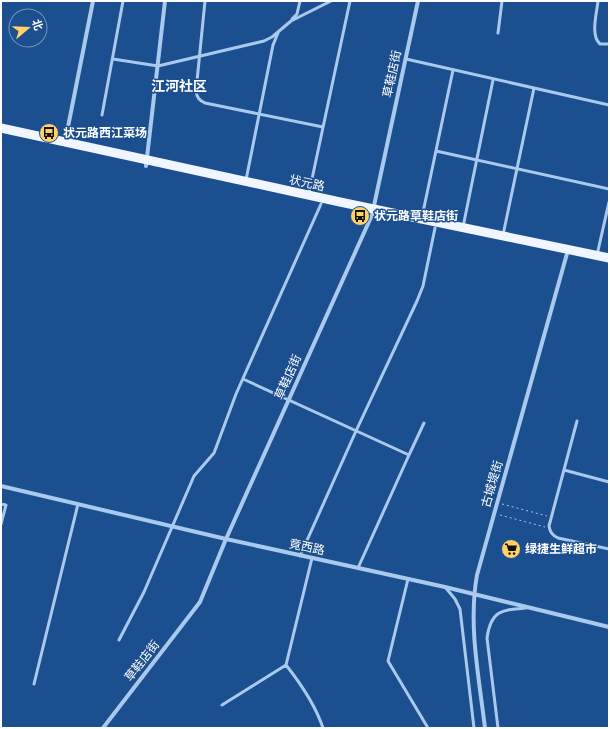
<svg xmlns="http://www.w3.org/2000/svg" width="610" height="729" viewBox="0 0 610 729" font-family="Cabin,'Noto Sans SC',sans-serif">
  <style>
    .lines { fill: none; stroke-linecap: round; stroke-linejoin: round }
    .path { stroke: #a9c9ee; stroke-width: 1; stroke-dasharray: 2 3; stroke-linecap: butt }
    .lane { stroke: #a9c9ee; stroke-width: 3 }
    .street { stroke: #a9c9ee; stroke-width: 4 }
    .primary { stroke: #f0f6ff; stroke-width: 9 }
    .labels { text-anchor: middle; stroke-width: 3; stroke-linejoin: round; paint-order: stroke }
    .street-label { font-size: 12px; fill: #fff; stroke: #1b4f8f }
    .poi-label { font-size: 12px; font-weight: bold; fill: #fff; stroke: #1b4f8f; text-anchor: start }
    .quarter-label { font-size: 14px; font-weight: bold; fill: #fff; stroke: #1b4f8f }
  </style>
  <rect width="100%" height="100%" fill="#1b4f8f"/>
  <g class="lines">
    <path class="path" d="M502,504L547,516
      M500,515L545,527"/>
    <path class="lane" d="M205,1L196,91C197,98 199,100 205,103L323,127
      M598,1C597,12 590,36 600,44H609
      M292,19L297,14L300,1
      M498,33L502,1
      M113,59L158,66L264,41L272,37L291,21L331,1
      M406,59L609,105
      M102,115L123,1
      M436,151L609,189
      M246,180L273,45L278,33
      M309,193L350,1
      M422,217L453,70
      M463,227L493,80
      M503,235L534,88
      M597,255L609,202
      M243,379L409,455L358,568
      M577,421L549,526C550,532 552,535 558,538L609,549
      M409,455L424,423
      M564,470L609,482
      M1,504L6,505L1,524
      M300,556L356,431L417,301L423,286L435,228
      M312,558L286,665C301,684 315,704 323,728
      M408,579L388,661L428,728
      M445,587L455,599L460,609L474,728
      M119,640L144,592L194,476L214,453L236,394L321,204
      M34,684L78,504
      M222,705L286,665
      M498,728L487,638C491,610 502,610 526,608"/>
    <path class="street" d="M65,142L93,1
      M146,166L165,1
      M1,486L226,539L445,587L609,627
      M103,728L200,602L226,539L372,215L418,1
      M485,728C479,677 468,625 477,575L568,250"/>
    <path class="primary" d="M1,128L340,202L609,258"/>
  </g>
  <defs>
    <g id="bus-disc" transform="scale(1)"><circle r="9.5" fill="#ffd166" stroke="#1b4f8f"/><path d="M-5-6H5V4H4V6H2V4H-2V6H-4V4H-5ZM-3.5-4V0h7V-4ZM-3.5 1.2v1.5H-2V1.2ZM2 1.2v1.5H3.5V1.2Z" fill="#111"/></g>
    <g id="supermarket-disc" transform="scale(1)"><circle r="9.5" fill="#ffd166" stroke="#1b4f8f"/><path d="M-6-5.5h2.5l.6 2H6L4.5 2H-2.5L-4.4-4H-6ZM-1.5 3.2a1.3 1.3 0 1 0 .1 0ZM3 3.2a1.3 1.3 0 1 0 .1 0Z" fill="#111"/></g>
  </defs>
  <g fill-rule="evenodd">
    <use href="#bus-disc" x="49" y="133"/>
    <use href="#bus-disc" x="360" y="216"/>
    <use href="#supermarket-disc" x="511" y="549"/>
  </g>
  <g class="labels">
    <g class="street-label">
      <text transform="translate(392 74) rotate(-78)" y="4">草鞋店街</text>
      <text transform="translate(307 183) rotate(12)" y="4">状元路</text>
      <text transform="translate(288 377) rotate(-66)" y="4">草鞋店街</text>
      <text transform="translate(492 484) rotate(-74)" y="4">古城堤街</text>
      <text transform="translate(307 547) rotate(12)" y="4">竟西路</text>
      <text transform="translate(142 661) rotate(-52)" y="4">草鞋店街</text>
    </g>
    <g class="poi-label">
      <text x="63" y="137">状元路西江菜场</text>
      <text x="374" y="220">状元路草鞋店街</text>
      <text x="525" y="553">绿捷生鲜超市</text>
    </g>
    <g class="quarter-label">
      <text x="179" y="91">江河社区</text>
    </g>
  </g>
  <rect width="610" height="729" fill="none" stroke="#ffffff" stroke-width="4"/>
  <g transform="translate(28 28) rotate(71)"><circle r="19" fill="#1b4f8f" stroke="#7695bc"/>
  <path d="M0-3L7 15L0 10L-7 15Z" fill="#ffd166"/>
  <text y="-6" font-size="11" font-weight="bold" text-anchor="middle" fill="#ffffff">北</text>
  </g>
</svg>
